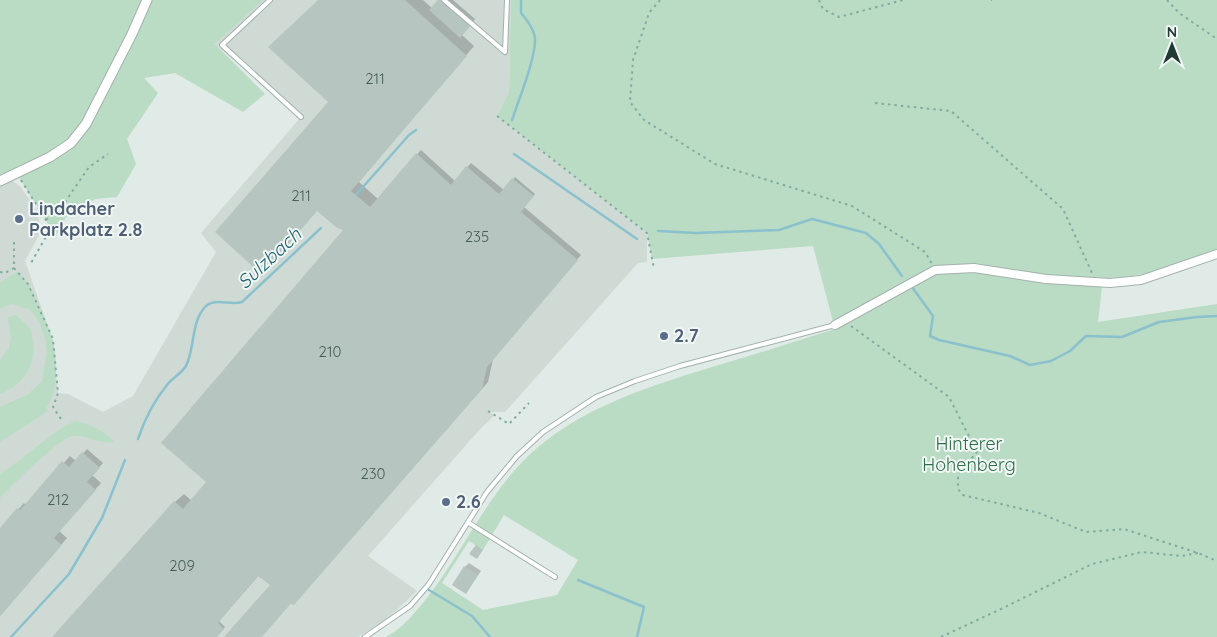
<svg xmlns="http://www.w3.org/2000/svg" width="1217" height="637" viewBox="0 0 1217 637" font-family="Quicksand,sans-serif">
  <style>
    .built { fill: #cfdad5 }
    .green { fill: #badbc4; fill-rule: evenodd }
    .shadow { fill: #0003 }
    .lines { fill: none; stroke-linecap: round; stroke-linejoin: round }
    .stream { stroke: #8bc1cd; stroke-width: 2.5 }
    .building { fill: #b6c5bf }
    .service-casing { stroke: #a3b2ad; stroke-width: 6 }
    .minor-casing { stroke: #a3b2ad; stroke-width: 10 }
    .tertiary-casing { stroke: #a3b2ad; stroke-width: 11 }
    .path { stroke: #82aca0; stroke-width: 2; stroke-dasharray: 2.5 4; stroke-linecap: butt }
    .service { stroke: #fff; stroke-width: 4 }
    .minor { stroke: #fff; stroke-width: 8 }
    .tertiary { stroke: #fff; stroke-width: 9 }
    .service-dot { fill: #5c6f8a; stroke: #f1f7f4; stroke-width: 2 }
    .labels { text-anchor: middle; stroke-width: 4; stroke-linejoin: round; paint-order: stroke }
    .number-label { font-size: 15px; fill: #475d57 }
    .service-label { font-size: 18px; font-weight: bold; fill: #4e5e75; stroke: #f1f7f4; text-anchor: start }
    .park-label { font-size: 18px; fill: #2e6e49; stroke: #f1f7f4 }
    .water-label { font-size: 19px; font-style: italic; fill: #1f6272; stroke: #f1f7f4 }
  </style>
  <rect width="100%" height="100%" fill="#e0eae6"/>
  <path class="built" d="M262,0H511L509,92L497,116L647,233V262L638,263L505,412H489L495,415L481,428L368,556L417,591L387,619L358,637H0V185L11,180L20,186L38,212L40,227L39,235L25,261L52,338L58,393L68,394L103,412L133,396L216,252L201,233L300,118L215,44Z"/>
  <path class="green" d="M0,0H263L215,44L265,94L243,112L175,73L144,78L158,93L127,139L136,164L117,197L95,199L66,217L55,238L46,220L17,174L43,160L0,176Z
    M511,0H1217V250L1154,272L1126,277L1103,278L1098,322L1217,304V637H386C392,633 399,629 404,624C449,580 473,518 514,471C565,412 641,389 712,367C753,355 794,342 835,329L813,246L652,259L647,233L497,116L509,92ZM504,515L578,560L557,595L483,610L442,583L469,541L483,550Z
    M18,272C21,276 25,280 28,284C34,293 51,331 53,341C57,361 59,392 46,408L48,411L0,442V407L27,395L42,381L47,351L45,338L40,324L35,315L29,309L11,304L0,309V282Z
    M16,315C20,319 27,324 30,329C32,332 32,337 33,341C36,366 23,385 0,394V360L9,348L11,338L8,318Z
    M75,421C91,424 102,430 114,441C99,446 89,434 73,436C60,437 12,486 0,498V474C26,458 49,433 75,421Z"/>
  <path class="shadow" d="M319,0H423L432,8L440,0H453L475,19L462,35L474,46L359,182L378,199L421,150L455,181L471,163L504,190L515,177L535,194L524,207L581,255L493,359L488,382L299,598L291,603L261,637H226L271,585L259,575L219,621L225,627L216,637H54L175,502L184,494L192,501L208,481L345,229L329,102Z
    M87,449L103,463L92,475L101,483L59,531L67,538L0,616V530L24,503L26,505L70,456L76,461Z
    M469,563L481,571L466,593L465,567Z"/>
  <g class="lines">
    <path class="stream" d="M512,120C519,99 535,60 535,40C535,30 528,21 521,13V0
      M514,154L637,239
      M355,196L409,135L416,130
      M658,231L696,233L779,230L812,219L866,233L879,244L902,276
      M912,287L933,316L930,336L939,340L1010,356L1030,365L1051,361L1070,351L1086,336L1122,337L1159,322L1197,317L1217,316
      M138,439C145,418 153,402 167,385C172,378 181,374 186,366C195,348 191,322 205,307C214,297 231,306 242,302L321,228
      M578,580L644,607L637,637
      M429,590L472,616L490,637
      M11,637L69,574L102,518L125,460"/>
  </g>
  <path class="building" d="M318,0H405L467,56L351,191L370,207L416,153L451,185L466,166L499,194L512,178L534,196L521,212L578,260L487,367L482,389L293,606L291,603L262,637H224L270,585L258,576L218,623L224,629L217,637H52L174,501L183,509L206,482L161,443L343,230L337,228L317,211L262,275L215,232L328,102L268,47Z
    M438,0H444L472,24L460,38L429,10Z
    M82,452L100,468L87,482L96,490L54,538L62,545L0,616V528L17,508L20,510L62,461L69,467Z
    M476,545L483,550L477,559L469,554Z
    M464,566L478,575L466,594L452,585Z"/>
  <g class="lines">
    <g class="service-casing">
      <path id="service" d="M270,0L222,45L301,117
        M444,0L505,52L507,0
        M469,523L555,577
        M365,637L410,606L429,584L487,492L517,456L543,432L596,397L635,381L680,366L835,325"/>
    </g>
    <g class="minor-casing">
      <path id="minor" d="M835,325L935,270L974,268L1046,279L1110,283L1141,280L1217,254"/>
    </g>
    <g class="tertiary-casing">
      <path id="tertiary" d="M0,181L50,157L71,143L86,124L132,34L147,0"/>
    </g>
    <path class="path" d="M660,0L649,13L633,60L630,102L644,120L715,164L852,206L925,252L932,264
      M819,0L823,9L839,17L903,0
      M991,0H992
      M1167,0L1179,13L1217,39
      M875,103L951,111L1063,209L1092,273
      M497,116L647,233L654,269
      M21,180L46,220L47,235L31,263
      M46,220L63,205L89,167L108,154
      M14,268L28,284L53,339L58,393L53,407L63,422
      M0,272L5,273L14,268V241
      M851,326L949,397L977,452L958,474V489L963,495L1039,513L1086,532L1124,529L1198,553L1217,561
      M488,411L509,424L529,403
      M941,637L1001,609L1092,564L1142,552L1181,556L1198,553"/>
    <use href="#service" class="service"/>
    <use href="#minor" class="minor"/>
    <use href="#tertiary" class="tertiary"/>
  </g>
  <g class="service-dot">
    <circle cx="19" cy="219" r="5"/>
    <circle cx="664" cy="336" r="5"/>
    <circle cx="446" cy="502" r="5"/>
  </g>
  <g class="labels">
    <g class="number-label">
      <text x="375" y="84">211</text>
      <text x="301" y="201">211</text>
      <text x="477" y="242">235</text>
      <text x="330" y="357">210</text>
      <text x="373" y="479">230</text>
      <text x="58" y="505">212</text>
      <text x="182" y="571">209</text>
    </g>
    <g class="service-label">
      <text x="29" y="215">Lindacher<tspan x="29" dy="21">Parkplatz 2.8</tspan></text>
      <text x="674" y="342">2.7</text>
      <text x="456" y="508">2.6</text>
    </g>
    <g class="park-label">
      <text x="969" y="450">Hinterer<tspan x="969" dy="21">Hohenberg</tspan></text>
    </g>
    <g class="water-label">
      <text transform="translate(269 258) rotate(-43)" y="7">Sulzbach</text>
    </g>
  </g>
  <g transform="translate(1172 45)" stroke="#f1f7f4" stroke-width="4" paint-order="stroke">
  <path d="M0-4L9 19L0 12L-9 19Z" fill="#223a34"/>
  <text y="-8" font-size="14" font-weight="bold" text-anchor="middle" fill="#223a34">N</text>
  </g>
</svg>
